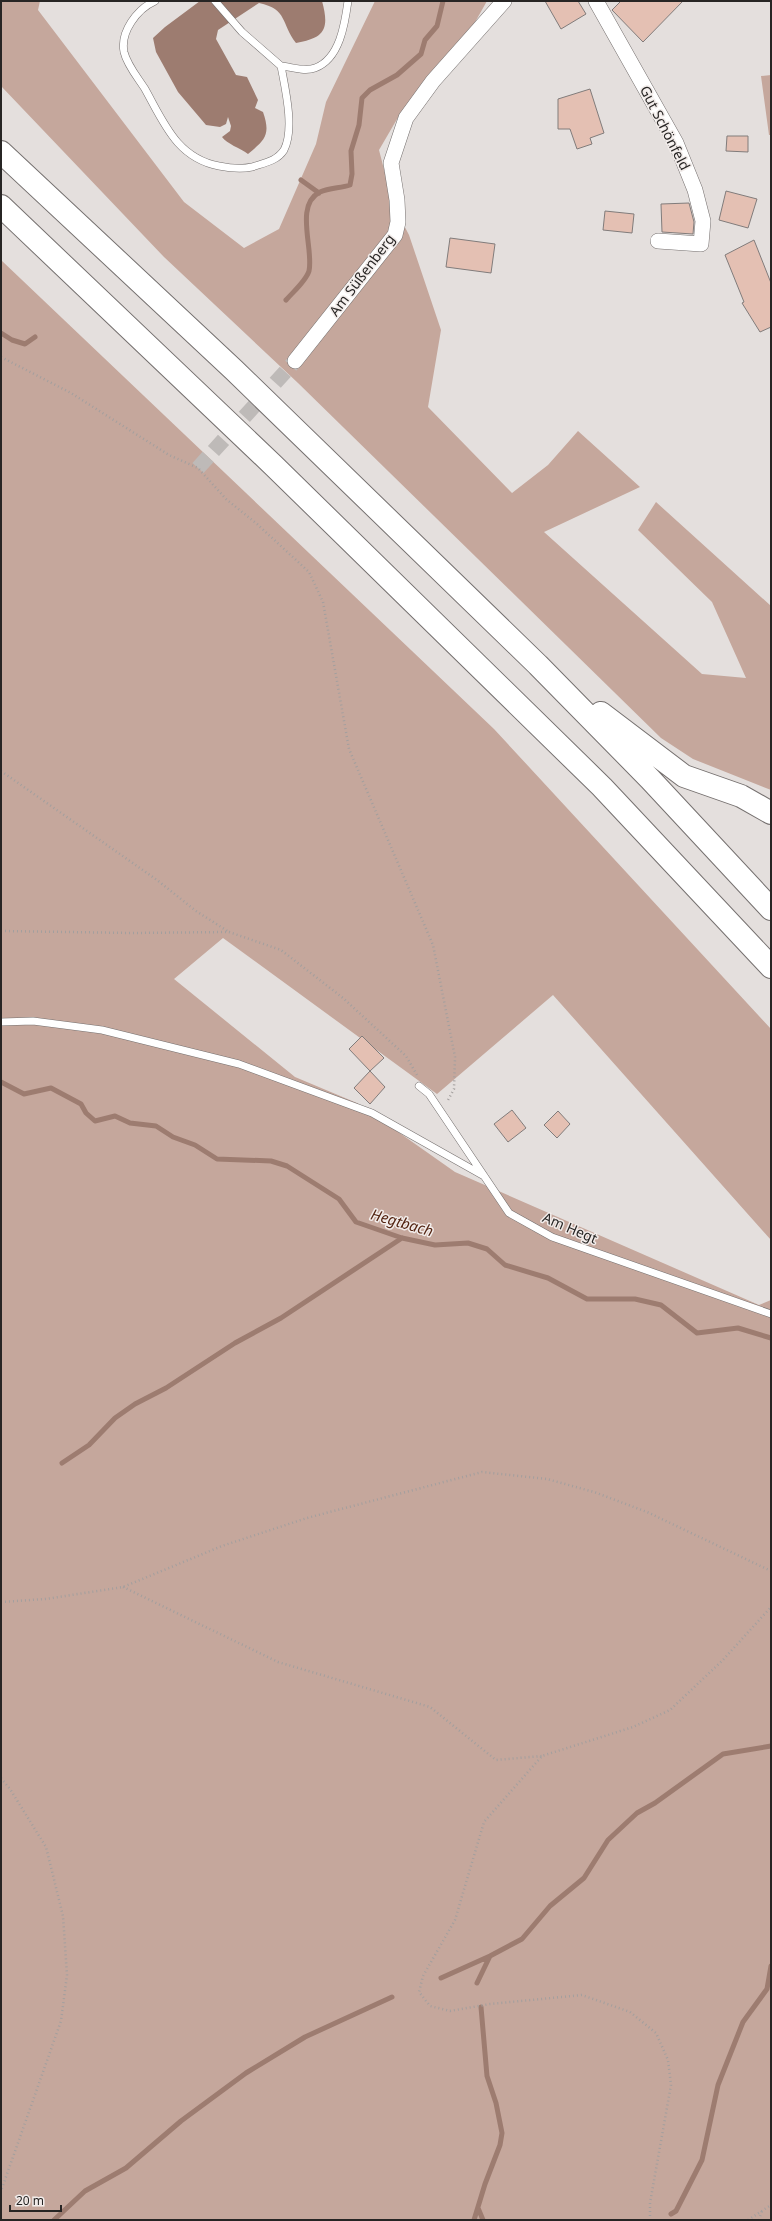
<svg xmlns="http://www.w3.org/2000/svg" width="772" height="2221" viewBox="0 0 772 2221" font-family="'Noto Sans',sans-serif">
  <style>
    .green { fill: #c5a79c }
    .water { fill: #9d7c70 }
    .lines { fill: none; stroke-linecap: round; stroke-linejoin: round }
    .stream { stroke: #9d7c70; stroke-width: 5 }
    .building { fill: #e4c0b3; stroke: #817c7b }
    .minor-tunnel { stroke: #bebab8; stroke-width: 15; stroke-dasharray: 15 8; stroke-linecap: butt }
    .service-casing { stroke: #75706f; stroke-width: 8 }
    .minor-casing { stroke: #75706f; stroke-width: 16 }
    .motorway-casing { stroke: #75706f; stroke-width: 24 }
    .path { stroke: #a39f9e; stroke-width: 2.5; stroke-dasharray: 1 3; stroke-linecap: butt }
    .service { stroke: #fff; stroke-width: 7 }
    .minor { stroke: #fff; stroke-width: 15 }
    .motorway { stroke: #fff; stroke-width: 22 }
    .labels { text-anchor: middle; stroke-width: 3; stroke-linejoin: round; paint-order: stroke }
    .street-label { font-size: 14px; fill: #272524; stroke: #f2ecea }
    .water-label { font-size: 15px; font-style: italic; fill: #542513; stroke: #f2ecea }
  </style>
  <rect width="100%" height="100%" fill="#e4dfdd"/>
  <path class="green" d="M1,1H40L38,10L184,202L244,248L279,229L316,144L326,102L375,1H487L474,24L400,114L379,150L393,204L409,235L441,330L428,407L512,493L548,465L578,431L640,487L544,532L702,674L746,678L712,602L638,530L656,502L771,606V790L693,759L661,738L298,383L164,257L1,86Z
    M771,75V135H769L761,76Z
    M1,260L494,729L771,1029V1240L553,995L437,1094L223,938L174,979L295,1077L357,1103L455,1172L759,1305L771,1300V2220H1Z"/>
  <path class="water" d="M200,1H322C330,30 324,38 296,43C281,24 288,9 259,3L218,30L216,39L236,75L247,77L258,100L255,108L263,112C271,135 265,140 248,154C240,148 227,144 222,137L230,131L231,126L228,117L226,124L220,127L206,125L178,92L156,52L153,38L165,27Z"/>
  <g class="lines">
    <path class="stream" d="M301,180L319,193
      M286,300C293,292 306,281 309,271C314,249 294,205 320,192C329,188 341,188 350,185L352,174L351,151L359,125L362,98L370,90L397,75L421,54L425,40L437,26L443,1
      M1,333L12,340L25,344L35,337
      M1,1082L24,1094L51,1088L81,1104L86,1113L95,1121L115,1116L130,1123L156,1126L173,1137L195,1145L217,1159L271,1161L287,1166L339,1199L356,1222L402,1238L435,1245L468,1243L487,1249L505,1265L548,1278L587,1299H635L661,1305L697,1333L738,1328L771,1338
      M62,1463L89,1445L115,1418L135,1404L166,1388L235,1343L281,1318L402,1238
      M441,1978L490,1956L522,1939L550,1906L584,1878L608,1840L637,1813L655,1803L723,1754L771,1746
      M477,1983L490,1956
      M478,2208L483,2220
      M671,2214L676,2211L702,2160L718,2085L743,2022L767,1989L771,1966
      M54,2220L85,2191L126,2168L181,2121L246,2073L305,2037L392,1997
      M474,2220L485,2184L500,2145L502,2133L496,2103L487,2076L481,2007"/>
  </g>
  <path class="building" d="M545,1H578L586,14L561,29Z
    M621,1H683L643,42L612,10Z
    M590,89L604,133L590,138L592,144L577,149L570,129H558V99Z
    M727,136H748V152L726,151Z
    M726,191L757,199L748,228L719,220Z
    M689,203L694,222L693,234L662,232L661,204Z
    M605,211L634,214L632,233L603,230Z
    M450,238L495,244L491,273L446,267Z
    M754,240L771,283V327L760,332L742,303L744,302L725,255Z
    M362,1036L384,1058L370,1071L349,1049Z
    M370,1071L385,1087L370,1104L354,1088Z
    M512,1110L526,1128L508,1142L494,1124Z
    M558,1111L570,1124L557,1138L544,1125Z"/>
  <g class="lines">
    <path class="minor-tunnel" d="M198,468L295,361"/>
    <g class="service-casing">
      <path id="service" d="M155,1C137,9 120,32 124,52C127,65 138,78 145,89C164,123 177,158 219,166C229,168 243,169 252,167C264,163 277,161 284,150C295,129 285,88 281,66C292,67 305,72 315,68C340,59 345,23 348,1
        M215,1L242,32L281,66
        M1,1022L33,1021L102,1030L239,1064L372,1113L484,1176
        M419,1086L429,1094L509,1213L552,1237L771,1314"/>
    </g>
    <g class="minor-casing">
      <path id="minor" d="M596,1L676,143L695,190L703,221L701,244L658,241
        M295,361L395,235L398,222L397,200L391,163L406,118L433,81L504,1"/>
    </g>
    <g class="motorway-casing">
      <path id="motorway" d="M1,152L234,370L538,665L650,779L771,909
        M1,206L273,465L602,787L771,967
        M601,713L684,776L741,796L771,813"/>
    </g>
    <path class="path" d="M1,357L71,393L169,455L198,468L226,499L257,524L309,572L323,602L349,749L433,945L455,1057L454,1089L448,1100
      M1,771L157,880L196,911L229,932
      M1,931L132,933L229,932L281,950L343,998L406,1056L417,1075
      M123,1587L278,1662L430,1707L496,1760L542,1756
      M1,1602L46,1599L123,1587L222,1546L307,1518L482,1472L547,1479L594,1492L647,1512L771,1571
      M1,1778L10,1789L46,1847L63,1916L67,1975L61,2021L1,2191
      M650,2220V2203L671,2085L668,2060L656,2033L630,2012L582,1995L490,2004L450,2011L430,2006L419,1992L423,1976L455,1920L484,1822L542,1756L633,1727L670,1710L722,1661L771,1607
      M748,2220L771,2205
      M759,2220L762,2211"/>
    <use href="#service" class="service"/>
    <use href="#minor" class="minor"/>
    <use href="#motorway" class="motorway"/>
  </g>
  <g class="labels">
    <g class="street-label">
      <text transform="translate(665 128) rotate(63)" y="5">Gut Schönfeld</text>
      <text transform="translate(362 275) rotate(-53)" y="5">Am Süßenberg</text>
      <text transform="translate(570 1228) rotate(23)" y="5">Am Hegt</text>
    </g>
    <g class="water-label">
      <text transform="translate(402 1223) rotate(16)" y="5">Hegtbach</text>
    </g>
  </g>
  <rect width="772" height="2221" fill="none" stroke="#272524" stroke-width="4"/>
  <path d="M10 2205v6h51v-6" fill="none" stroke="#272524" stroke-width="2"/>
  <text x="16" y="2205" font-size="12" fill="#272524" stroke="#f2ecea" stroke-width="3" paint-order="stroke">20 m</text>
</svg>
